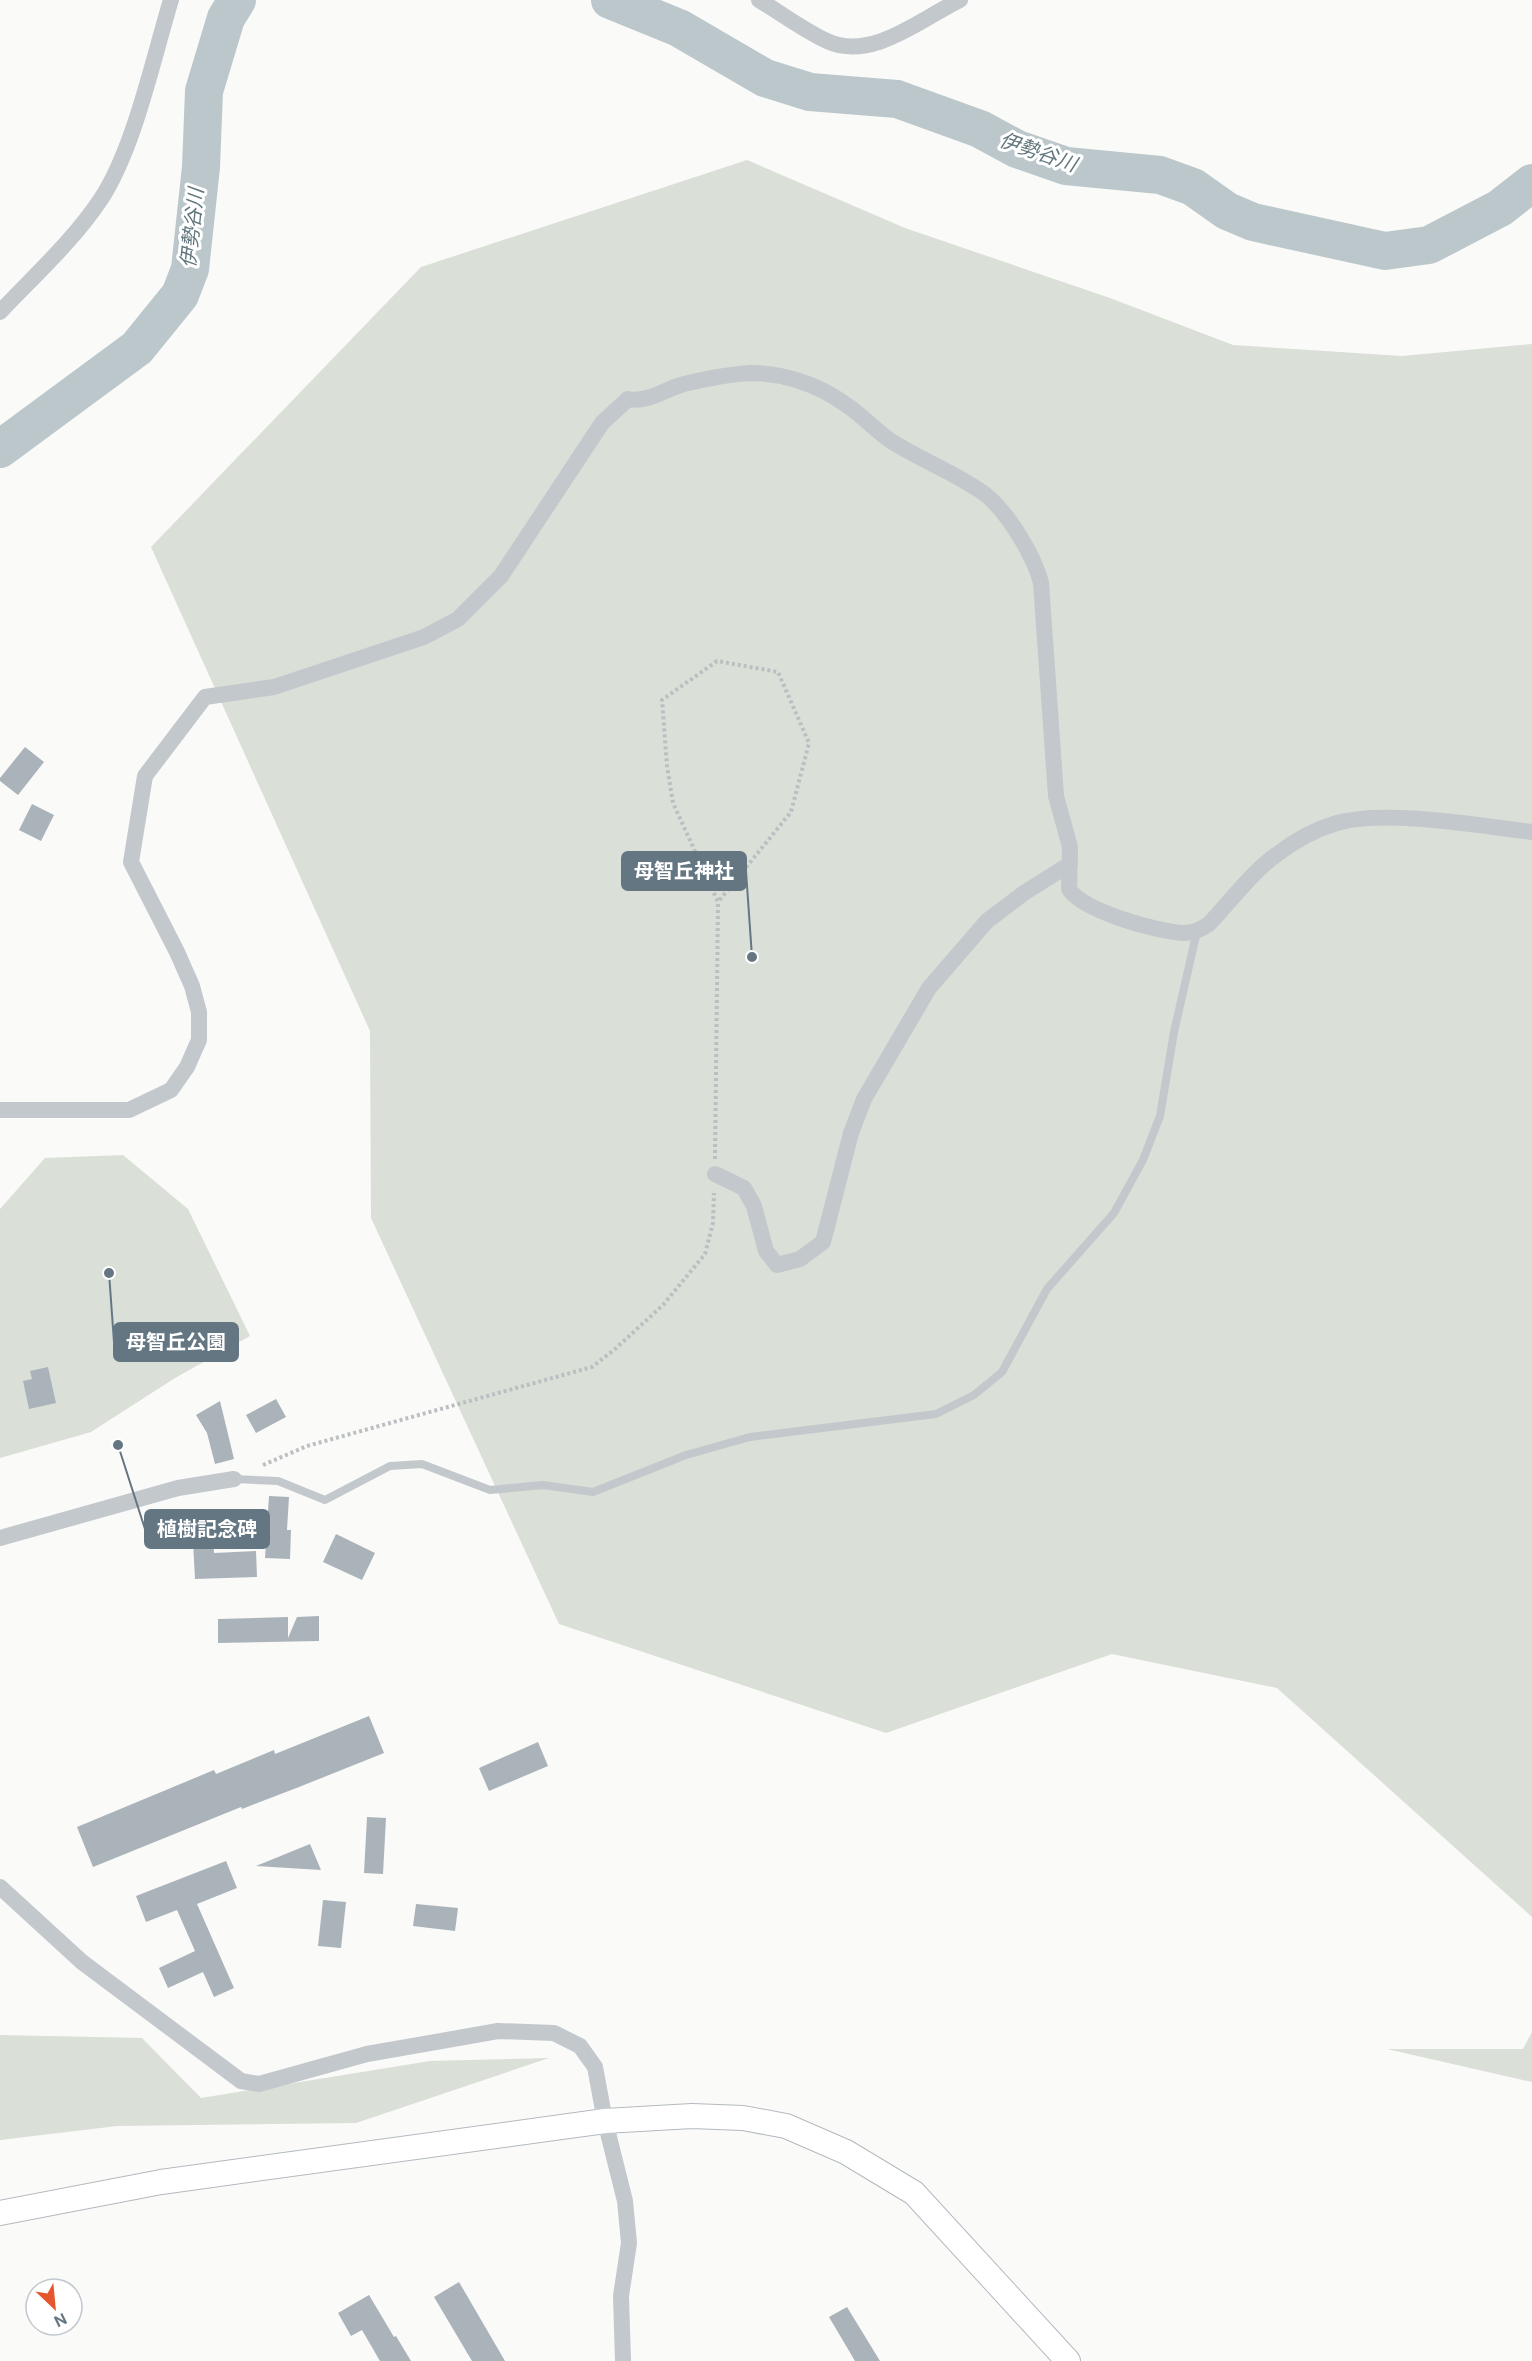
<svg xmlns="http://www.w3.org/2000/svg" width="1532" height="2361" viewBox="0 0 1532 2361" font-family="'DM Sans','Noto Sans JP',sans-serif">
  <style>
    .green { fill: #dadfd7 }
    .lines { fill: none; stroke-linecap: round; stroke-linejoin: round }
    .river { stroke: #bbc7cb; stroke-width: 38 }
    .building { fill: #aab3b9 }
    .secondary-casing { stroke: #b3babf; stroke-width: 26 }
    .path { stroke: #bbbfc2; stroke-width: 4; stroke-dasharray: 3 3; stroke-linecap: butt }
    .lane { stroke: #c3c8cc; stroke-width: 8 }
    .street { stroke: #c3c8cc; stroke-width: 16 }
    .secondary { stroke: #fff; stroke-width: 24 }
    .labels { text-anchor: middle; stroke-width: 6; stroke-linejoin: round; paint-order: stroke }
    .water-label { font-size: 20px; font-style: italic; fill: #60757c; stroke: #fff }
    .leader { fill: none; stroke: #657683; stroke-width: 2 }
    .callout-dot { fill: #657683; stroke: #fff; stroke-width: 2 }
    .callout { fill: #657683; stroke: #657683; stroke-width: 2 }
    .callout-label { font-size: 20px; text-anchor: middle; font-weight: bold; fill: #fff }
  </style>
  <rect width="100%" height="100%" fill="#fafaf8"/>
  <path class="green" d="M747,160L905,228L1110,298L1233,345L1402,356L1532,344V1917L1277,1688L1112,1654L886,1733L559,1624L371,1218L370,1031L151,547L421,267Z
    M123,1155L188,1209L250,1336L175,1378L91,1432L0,1458V1209L45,1158Z
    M1532,2032V2082L1387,2049H1523Z
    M0,2035L142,2038L201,2098L430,2061L549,2058L356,2123L117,2126L0,2140Z"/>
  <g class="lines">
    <path class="river" d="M610,0L679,28L765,78L810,92L897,99L980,129L1017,149L1066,166L1160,175L1193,187L1227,211L1253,222L1385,251L1429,245L1500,208L1532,183
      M0,449L137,348L180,295L190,269L201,167L204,91L226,18L237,0"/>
  </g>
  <path class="building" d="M25,747L44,762L18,795L0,781V778Z
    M32,804L54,815L41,841L19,830Z
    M48,1367L56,1403L29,1409L23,1381L32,1379L30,1371Z
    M276,1399L286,1417L256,1433L246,1415Z
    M220,1401L234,1459L215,1464L207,1433L196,1415Z
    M269,1496L289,1497L287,1530H291L290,1559L265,1558Z
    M208,1510L212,1520L214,1553L256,1551L257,1577L195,1579L193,1542L171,1543L169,1512Z
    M336,1534L375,1553L362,1580L323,1562Z
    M319,1616V1641L218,1643V1619L288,1617V1638L297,1617Z
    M369,1716L384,1753L299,1787L242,1809L241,1807L93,1867L77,1827L214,1770L216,1774L274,1750L275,1754Z
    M538,1742L548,1766L489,1791L479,1768Z
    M367,1817L386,1818L383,1874L364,1873Z
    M310,1844L321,1870L256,1866Z
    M226,1861L237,1888L197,1904L234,1988L214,1997L203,1972L168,1988L159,1968L195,1951L177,1910L146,1922L136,1896Z
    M323,1900L346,1902L341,1948L318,1946Z
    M416,1904L458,1908L455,1931L413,1926Z
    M459,2282L505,2361H472L434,2297Z
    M369,2295L394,2337L396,2336L411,2361H380L362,2330L351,2336L338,2313Z
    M847,2307L880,2361H855L829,2317Z"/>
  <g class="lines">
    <g class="secondary-casing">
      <path id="secondary" d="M0,2213L161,2182L605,2121L692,2116L743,2118L786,2126L846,2152L914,2193L1068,2361"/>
    </g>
    <path class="path" d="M715,1159L718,902L673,803L667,766L662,700L717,661L778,672L809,743L791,812L718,902
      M263,1465L307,1446L592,1367L614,1350L663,1305L705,1254L713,1223L714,1193"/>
    <path class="lane" d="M234,1479L278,1481L325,1500L390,1466L422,1464L490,1490L543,1485L593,1492L686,1455L750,1437L936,1414L974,1395L1002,1372L1047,1289L1114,1213L1143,1160L1160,1116L1174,1032L1197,931"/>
    <path class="street" d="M759,0C781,13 803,30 827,41C872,62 922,18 960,0
      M0,312C34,276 73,241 101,199C134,149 153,59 171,0
      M0,1110H129L171,1090L187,1067L199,1040V1012L192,986L177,952L131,862L145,776L205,697L274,687L424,637L458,619L501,576L602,423L628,399C648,403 665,389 684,384C705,379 729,374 751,373C784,373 819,385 845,404C862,415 875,430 891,441C919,459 951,471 979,490C1004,505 1034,555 1041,583L1056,796L1070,847L1069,889C1083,911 1157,932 1184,933C1194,933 1201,929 1209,924C1231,901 1251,873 1276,855C1293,842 1316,829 1337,823C1386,809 1480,826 1532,832
      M715,1174L744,1188L754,1206L766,1251L777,1265L800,1259L823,1242L851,1133L864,1099L929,988L987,921L1024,893L1070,864
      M0,1538L178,1488L234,1479
      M0,1887L82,1962L241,2081L259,2084L367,2054L498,2031L554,2033L580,2046L595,2067L605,2121L625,2201L629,2243L621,2296L623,2361"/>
    <use href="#secondary" class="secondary"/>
  </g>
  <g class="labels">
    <g class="water-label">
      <text transform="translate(1038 152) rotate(19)" y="7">伊勢谷川</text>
      <text transform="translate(192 228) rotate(-84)" y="7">伊勢谷川</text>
    </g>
  </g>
  <path class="leader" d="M752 957L746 871M109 1273L114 1342M118 1445L145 1529"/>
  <g class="callout-dot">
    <circle cx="752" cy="957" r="6"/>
    <circle cx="109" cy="1273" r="6"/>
    <circle cx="118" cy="1445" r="6"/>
  </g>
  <g class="callout">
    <rect x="622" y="852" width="124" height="38" rx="6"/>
    <rect x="114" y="1323" width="124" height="38" rx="6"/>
    <rect x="145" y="1510" width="124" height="38" rx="6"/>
  </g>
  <g class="callout-label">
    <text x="684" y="878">母智丘神社</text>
    <text x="176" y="1349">母智丘公園</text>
    <text x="207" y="1536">植樹記念碑</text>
  </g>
  <g transform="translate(54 2307) rotate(154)"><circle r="28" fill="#ffffff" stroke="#c1c8cd" stroke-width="1.5"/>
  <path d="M0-4.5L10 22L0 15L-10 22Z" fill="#e4572e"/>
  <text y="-9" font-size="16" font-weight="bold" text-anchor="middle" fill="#657683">N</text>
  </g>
</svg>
